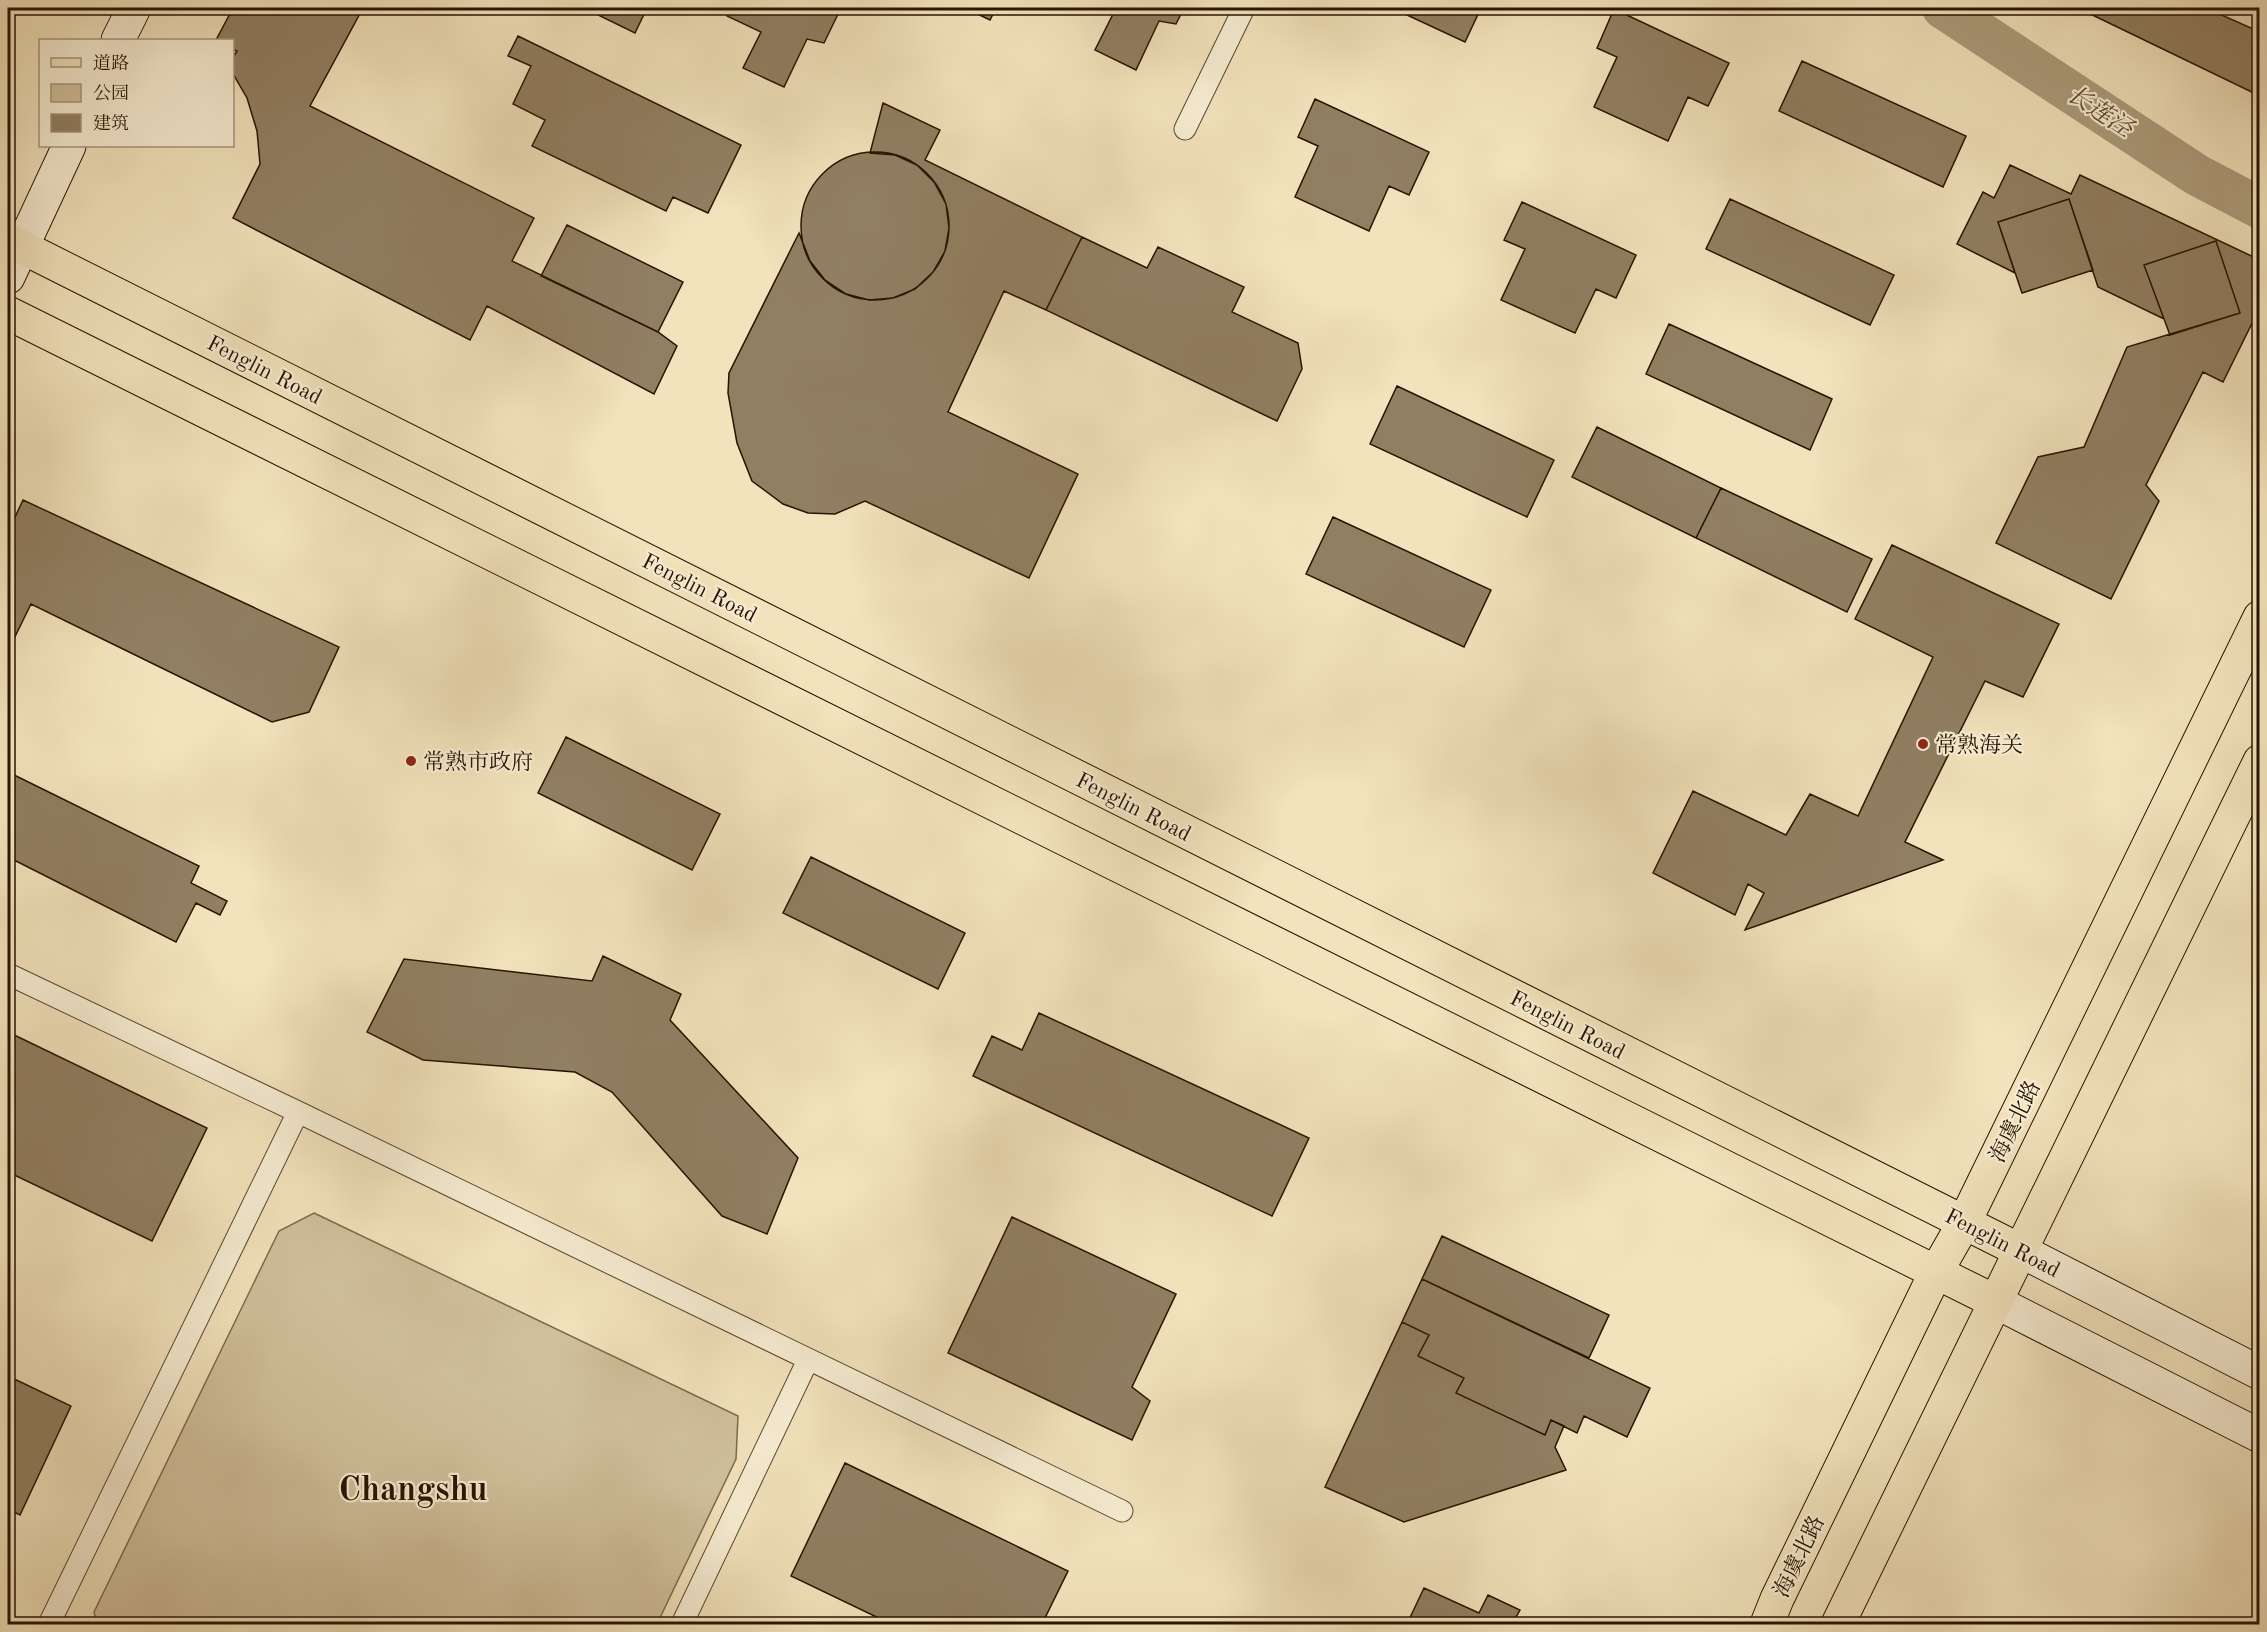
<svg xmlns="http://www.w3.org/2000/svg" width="2267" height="1632" viewBox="0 0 2267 1632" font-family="'Old Standard TT','Noto Serif SC',serif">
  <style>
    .green { fill: #d0c09c; stroke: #7c6a4e; stroke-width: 1.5 }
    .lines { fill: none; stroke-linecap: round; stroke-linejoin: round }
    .canal { stroke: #ad9c7c; stroke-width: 42 }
    .building { fill: #917f62; stroke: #281301; stroke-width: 1.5 }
    .lane-casing { stroke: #5a4730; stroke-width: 23 }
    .secondary-casing { stroke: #281301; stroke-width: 35 }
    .primary-casing { stroke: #281301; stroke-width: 35 }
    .lane { stroke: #f7edd3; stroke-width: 21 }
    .secondary { stroke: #f7edd3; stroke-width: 33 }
    .primary { stroke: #f2e3bc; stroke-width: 33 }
    .poi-dot { fill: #8f2418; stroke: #f7edd3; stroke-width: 2 }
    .labels { text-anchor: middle; stroke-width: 4.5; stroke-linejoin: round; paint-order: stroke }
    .street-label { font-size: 22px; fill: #281301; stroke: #f7edd3 }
    .poi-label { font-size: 22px; fill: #281301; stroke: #f7edd3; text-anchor: start }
    .water-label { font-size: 24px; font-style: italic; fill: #5d4a32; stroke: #f7edd3 }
    .town-label { font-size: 34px; font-weight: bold; fill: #281301; stroke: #f7edd3 }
  </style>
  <rect width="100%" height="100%" fill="#f2e3bc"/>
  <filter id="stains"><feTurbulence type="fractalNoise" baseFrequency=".00333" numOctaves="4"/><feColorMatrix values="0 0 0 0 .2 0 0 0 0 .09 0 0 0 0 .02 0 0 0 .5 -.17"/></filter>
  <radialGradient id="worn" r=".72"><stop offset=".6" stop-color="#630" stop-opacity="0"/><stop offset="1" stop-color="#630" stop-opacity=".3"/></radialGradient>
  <path class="green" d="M314,1213L738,1416L736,1459L657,1624H97L94,1612L279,1231Z"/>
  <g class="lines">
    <path class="canal" d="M1943,8L2197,175L2260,208"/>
  </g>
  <path class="building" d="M233,8H363L310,106L534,218L512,261L658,332L677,346L654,394L487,306L470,340L233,218L260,164L257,131L247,98L232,72V59L237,51L232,49V40H216Z
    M597,8H647L635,33L594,13Z
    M731,8H841L824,43L807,39L784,87L743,68L761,32L727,16Z
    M965,8H996L990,20Z
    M1100,8H1184L1176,24L1159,21L1136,70L1095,50L1113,14Z
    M1392,8H1481L1465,42Z
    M2078,8H2206L2260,32V96Z
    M1614,9L1729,63L1708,106L1688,97L1668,141L1594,107L1617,57L1597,48Z
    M518,36L741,145L708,213L673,197L666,211L532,146L545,120L513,104L531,66L508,56Z
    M1802,61L1966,136L1943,187L1779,111Z
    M1315,99L1429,152L1409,195L1389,186L1369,231L1295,197L1318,146L1298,137Z
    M883,103L940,130L925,160L1082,237L1046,310L1004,291L948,412L1078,474L1029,578L865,501L835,514L808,513L783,504L752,481L737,443L728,393L729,373L799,233L810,261L825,280L846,294L869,300L893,298L915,289L933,272L945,251L949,228L946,204L934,182L917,165L895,155L870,153Z
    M801 226a74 74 0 1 1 148 0a74 74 0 1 1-148 0Z
    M2010,165L2071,194L2080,175L2260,260V307L2223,382L2203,372L2146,485L2159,501L2111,599L1996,543L2038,457L2084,447L2127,347L2240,313L2216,241L2144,265L2164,319L2098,287L2069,199L1998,222L2015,273L1957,244L1983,192L1994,198Z
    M1730,199L1894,275L1870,325L1706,249Z
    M2069,199L2093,270L2022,293L1998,222Z
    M1522,202L1636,255L1616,298L1596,289L1575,333L1501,300L1525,249L1504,240Z
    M567,225L683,282L658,332L541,276Z
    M1082,237L1147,268L1158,247L1244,287L1232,312L1298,343L1302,369L1277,421L1046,310Z
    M2216,241L2240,313L2170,335L2144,265Z
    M1669,324L1832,399L1810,450L1646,374Z
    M1397,386L1554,460L1527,517L1370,444Z
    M1597,427L1721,488L1696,538L1572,477Z
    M1721,488L1872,559L1847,612L1696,538Z
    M23,500L339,647L309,712L272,722L31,604L8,651V532Z
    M1333,517L1491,590L1464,647L1306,574Z
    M1892,545L2059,624L2023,697L1985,681L1905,842L1943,860L1745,930L1764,893L1748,884L1735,915L1653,873L1693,791L1786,835L1810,794L1858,816L1933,657L1855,619Z
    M566,737L720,814L692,870L538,793Z
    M8,772L199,866L191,883L227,901L220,915L196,903L176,942L8,857Z
    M811,857L965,933L938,989L783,913Z
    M603,956L681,994L670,1020L798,1158L767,1234L722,1216L612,1092L575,1072L423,1060L367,1032L404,959L592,981Z
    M1039,1013L1309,1138L1272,1216L973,1076L992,1036L1022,1050Z
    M8,1032L207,1128L152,1241L8,1172Z
    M1012,1217L1176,1294L1132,1387L1150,1401L1132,1440L948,1353Z
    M1442,1236L1609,1315L1589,1358L1422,1279Z
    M1422,1279L1650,1388L1627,1437L1584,1416L1577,1433L1551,1420L1545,1435L1456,1393L1464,1378L1418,1356L1429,1335L1402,1322Z
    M1402,1322L1429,1335L1418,1356L1464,1378L1456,1393L1545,1435L1551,1420L1564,1426L1555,1447L1566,1470L1404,1522L1325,1487Z
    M8,1376L71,1406L20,1515L8,1509Z
    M845,1463L1068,1571L1042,1624H891L791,1576Z
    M1424,1588L1479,1613L1488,1595L1520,1610L1512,1624H1407Z"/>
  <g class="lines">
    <g class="lane-casing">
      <path id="lane" d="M1185,129L1244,8
        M8,974L298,1112L1122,1511
        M49,1624L298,1112
        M682,1624L808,1360"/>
    </g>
    <g class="secondary-casing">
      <path id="secondary" d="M118,40L134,8
        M8,277L69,146
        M2021,1251L2260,1373
        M1996,1302L2260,1436"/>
    </g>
    <g class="primary-casing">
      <path id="primary" d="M8,240L2021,1251
        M8,313L1996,1302
        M1767,1624L1777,1599L1936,1272L1964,1223L2260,617
        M1838,1624L2260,761"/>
    </g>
    <use href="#lane" class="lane"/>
    <use href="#secondary" class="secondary"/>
    <use href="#primary" class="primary"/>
  </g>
  <g class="poi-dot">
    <circle cx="1923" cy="744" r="6"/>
    <circle cx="411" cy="761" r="6"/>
  </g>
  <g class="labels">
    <g class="street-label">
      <text transform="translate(265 369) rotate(27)" y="8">Fenglin Road</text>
      <text transform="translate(700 587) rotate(27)" y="8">Fenglin Road</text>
      <text transform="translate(1134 806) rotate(27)" y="8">Fenglin Road</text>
      <text transform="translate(1568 1024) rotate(27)" y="8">Fenglin Road</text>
      <text transform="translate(2014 1121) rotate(-64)" y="8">海虞北路</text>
      <text transform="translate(2003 1242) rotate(27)" y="8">Fenglin Road</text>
      <text transform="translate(1798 1556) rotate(-64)" y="8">海虞北路</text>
    </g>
    <g class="poi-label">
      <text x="1935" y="752">常熟海关</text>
      <text x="423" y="769">常熟市政府</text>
    </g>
    <g class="water-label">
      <text transform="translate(2100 111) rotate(33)" y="8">长莲泾</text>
    </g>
    <g class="town-label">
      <text x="413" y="1500">Changshu</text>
    </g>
  </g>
  <rect width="2267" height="1632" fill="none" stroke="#f2e3bc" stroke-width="30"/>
  <rect x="9" y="9" width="2249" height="1614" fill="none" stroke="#281301" stroke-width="3"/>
  <rect x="15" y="15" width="2237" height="1602" fill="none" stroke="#281301" stroke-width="1.5"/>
  <rect x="39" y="39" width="195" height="108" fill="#f7edd3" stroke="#a4967f" stroke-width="1.5"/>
  <rect x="51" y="58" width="30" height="9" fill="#f2e3bc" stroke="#a4967f" stroke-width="1.5"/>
  <text x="93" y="69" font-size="18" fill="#281301">道路</text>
  <rect x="51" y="84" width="30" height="18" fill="#d0c09c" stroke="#a4967f" stroke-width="1.5"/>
  <text x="93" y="99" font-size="18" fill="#281301">公园</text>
  <rect x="51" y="114" width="30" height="18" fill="#917f62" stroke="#a4967f" stroke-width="1.5"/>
  <text x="93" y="129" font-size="18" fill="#281301">建筑</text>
  <rect width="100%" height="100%" filter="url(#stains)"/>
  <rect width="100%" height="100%" fill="url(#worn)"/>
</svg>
